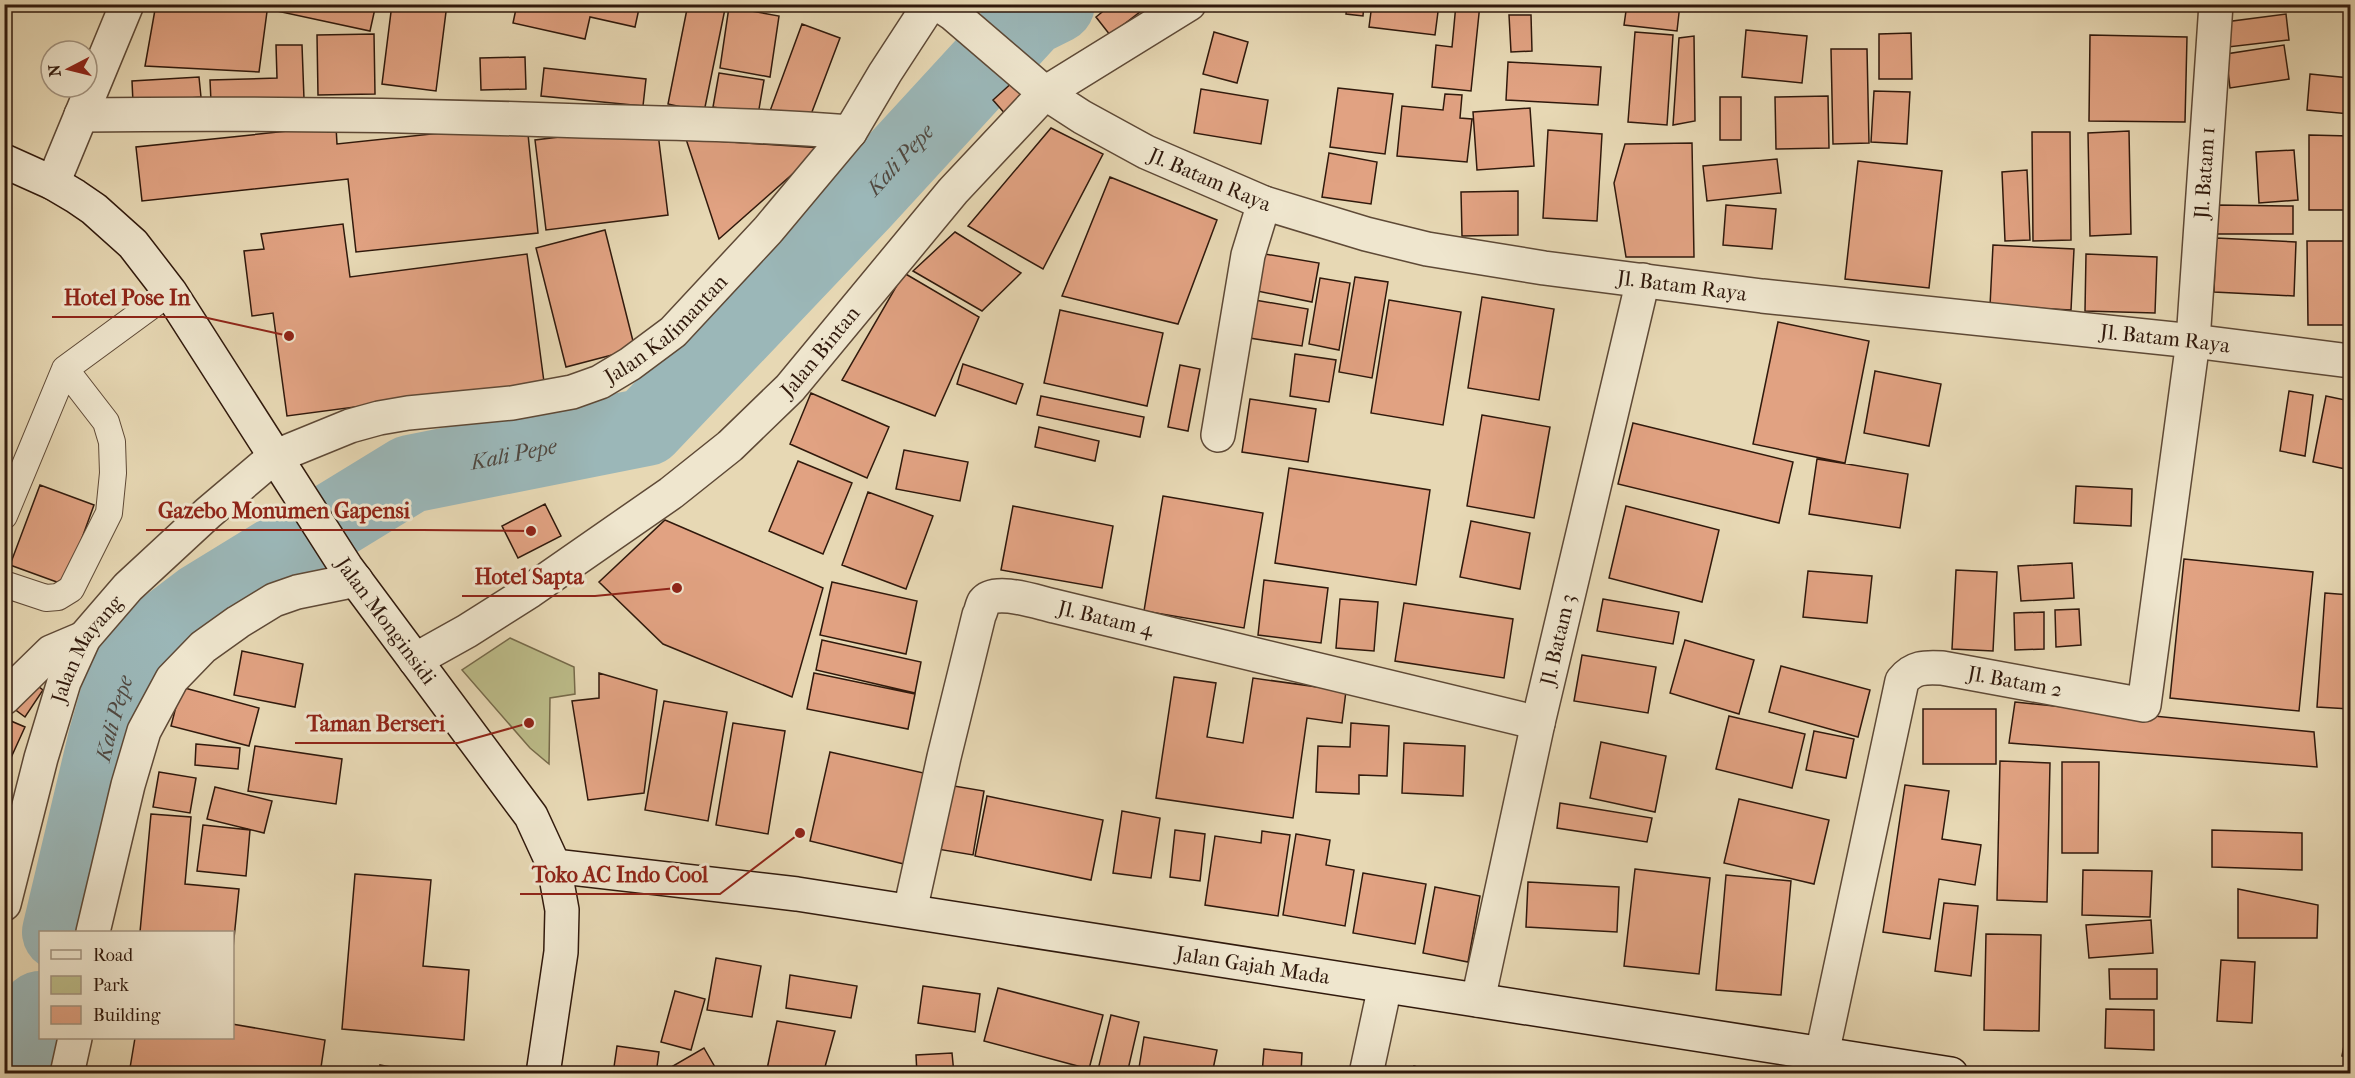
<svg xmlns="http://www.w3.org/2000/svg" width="2355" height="1078" viewBox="0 0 2355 1078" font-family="'IM FELL French Canon',serif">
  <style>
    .green { fill: #bcbc89; stroke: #766a4a; stroke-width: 1.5 }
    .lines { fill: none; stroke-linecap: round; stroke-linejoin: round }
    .river { stroke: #9bb7b8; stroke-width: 78 }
    .building { fill: #e1a282; stroke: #30190c; stroke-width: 1.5 }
    .service-casing { stroke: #5e4936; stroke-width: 28 }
    .minor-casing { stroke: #5e4936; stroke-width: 36 }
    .tertiary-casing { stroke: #5e4936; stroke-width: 36 }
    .secondary-casing { stroke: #30190c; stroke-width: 36 }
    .service { stroke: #efe6ce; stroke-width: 26 }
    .minor { stroke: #efe6ce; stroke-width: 33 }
    .tertiary { stroke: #efe6ce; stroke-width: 33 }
    .secondary { stroke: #efe6ce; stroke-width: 33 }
    .labels { text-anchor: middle; stroke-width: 6; stroke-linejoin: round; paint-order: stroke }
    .street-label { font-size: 21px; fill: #30190c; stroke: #efe6ce }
    .water-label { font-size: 22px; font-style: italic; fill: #504840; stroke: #efe6ce }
    .leader { fill: none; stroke: #8f2418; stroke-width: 2 }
    .callout-dot { fill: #8f2418; stroke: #efe6ce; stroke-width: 2 }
    .callout-label { font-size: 22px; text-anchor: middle; font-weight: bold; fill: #8f2418; stroke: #efe6ce; stroke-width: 6; stroke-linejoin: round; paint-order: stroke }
  </style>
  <rect width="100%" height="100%" fill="#e7d8b4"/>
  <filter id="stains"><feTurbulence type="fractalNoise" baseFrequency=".00333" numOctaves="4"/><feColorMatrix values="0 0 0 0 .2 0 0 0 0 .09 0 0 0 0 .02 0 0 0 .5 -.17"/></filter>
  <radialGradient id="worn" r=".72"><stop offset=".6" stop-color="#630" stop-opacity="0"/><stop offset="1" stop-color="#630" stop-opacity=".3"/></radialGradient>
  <path class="green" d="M510,638L574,667L575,694L550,698L549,764L530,748L462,670Z"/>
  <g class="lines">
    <g class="river">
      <path id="s1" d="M61,932L107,739L131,655L201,602L410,474L646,427L861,201L1030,17L1056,4"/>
      <path d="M23,1074L40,1010"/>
    </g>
  </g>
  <path class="building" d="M156,4H268L259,72L145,66Z
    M273,4H376L370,31L272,10Z
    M392,4H447L436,91L382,84Z
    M517,4H640L635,27L590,17L585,39L513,23Z
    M688,4H726L704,112L668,104Z
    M1112,4H1142L1145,8L1110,35L1096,17Z
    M1347,4H1364L1363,16L1346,14Z
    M1372,4H1439L1435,35L1369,27Z
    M1456,4H1480L1471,91L1432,87L1436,45L1452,47Z
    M1627,4H1680L1677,31L1624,25Z
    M729,7L779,16L770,77L720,68Z
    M2286,14L2289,40L2228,47L2225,22Z
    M1509,15H1531L1532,51L1511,52Z
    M802,24L840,38L807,125L770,111Z
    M1746,30L1807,36L1802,83L1742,77Z
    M1214,32L1248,42L1237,83L1203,74Z
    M1635,32L1673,35L1667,125L1628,122Z
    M1911,33L1912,79H1879V34Z
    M374,34L375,94L318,95L317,35Z
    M2090,35L2187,37L2185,122L2089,121Z
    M1694,36L1695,121L1673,125L1679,38Z
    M276,45H302L304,99L211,102L210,80L277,78Z
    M2284,45L2289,79L2230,88L2226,54Z
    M1831,49H1867L1869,143L1833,144Z
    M525,57L526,89L481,90L480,58Z
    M1508,62L1601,67L1598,105L1506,100Z
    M544,68L646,79L643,106L541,96Z
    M719,73L764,80L758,115L713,107Z
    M2310,74L2350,78V114L2307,110Z
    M199,77L201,97L133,103L132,81Z
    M1015,80L1029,96L1007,116L993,100Z
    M1338,88L1393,94L1385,154L1330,147Z
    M1201,89L1268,100L1261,144L1194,133Z
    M1874,91L1910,92L1907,144L1871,142Z
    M1445,94L1462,95L1460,118L1472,119L1467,162L1397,156L1402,106L1443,110Z
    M1828,96L1829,148L1776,149L1775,97Z
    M1720,97H1741V140H1720Z
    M1530,108L1534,166L1477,170L1473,112Z
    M527,124L538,233L356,252L348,179L142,201L136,147L336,126L337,144Z
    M657,125L668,215L546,230L535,140Z
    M1051,128L1103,154L1043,269L968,226Z
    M1548,130L1602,134L1597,221L1543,218Z
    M2129,131L2131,234L2090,236L2088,133Z
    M2032,132H2070L2071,240L2033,241Z
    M2309,135L2350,136V210H2309Z
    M686,139L822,148L719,239Z
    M1692,143L1694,257H1626L1614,183L1625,144Z
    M2294,150L2298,200L2259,203L2256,152Z
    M1329,153L1377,162L1371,204L1322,197Z
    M1777,159L1781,193L1707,201L1703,166Z
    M1858,161L1942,171L1929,288L1845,279Z
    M2027,170L2030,240L2005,241L2002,172Z
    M1110,177L1217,220L1178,324L1062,296Z
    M1518,191V235L1462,236L1461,192Z
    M1726,205L1776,209L1772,249L1723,245Z
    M2217,205L2293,206V234H2217Z
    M343,224L350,277L527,254L544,382L287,416L273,313L252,316L244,251L264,249L261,234Z
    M605,230L635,349L566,367L536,248Z
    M955,232L1021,273L982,311L913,271Z
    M2216,238L2296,242L2294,296L2214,292Z
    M2307,241H2350V325H2308Z
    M1993,245L2074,249L2071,310L1990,306Z
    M1259,253L1319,263L1312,302L1252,290Z
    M2086,254L2157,257L2155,313L2085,311Z
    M904,273L979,317L935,416L842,380Z
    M1355,277L1388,282L1372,378L1339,372Z
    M1320,278L1350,283L1339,350L1309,344Z
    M1482,297L1554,309L1539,400L1468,388Z
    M1249,299L1308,309L1302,346L1243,337Z
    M1389,300L1461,312L1443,425L1371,413Z
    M1060,310L1163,333L1147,406L1044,383Z
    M1778,322L1869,341L1845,463L1753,444Z
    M1295,354L1336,360L1329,402L1290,396Z
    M963,364L1023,384L1016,404L957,384Z
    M1180,365L1200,369L1188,431L1168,427Z
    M1875,371L1941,384L1929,446L1864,433Z
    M2289,391L2313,395L2305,456L2280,451Z
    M811,393L889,427L867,478L790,444Z
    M1041,396L1144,417L1140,437L1037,415Z
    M2326,396L2350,401V470L2313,462Z
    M1250,399L1316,409L1308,462L1242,452Z
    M1482,415L1550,427L1534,518L1467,506Z
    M1633,423L1793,462L1779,523L1618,484Z
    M1039,427L1099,441L1095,461L1035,447Z
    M904,450L968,462L960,501L896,489Z
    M1817,459L1908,474L1900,528L1809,514Z
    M798,461L852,483L823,554L769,531Z
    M1289,468L1430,490L1416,585L1275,563Z
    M40,485L94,505L65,585L10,565Z
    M2076,486L2132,489L2131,526L2074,523Z
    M868,492L933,516L906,589L842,565Z
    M1163,496L1263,513L1244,628L1144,611Z
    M545,504L561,536L518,558L502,526Z
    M2348,504H2350V559H2345Z
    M1013,506L1113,526L1102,588L1001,570Z
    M1626,506L1719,530L1702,602L1609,578Z
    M665,520L823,588L792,697L663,644L599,582Z
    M1471,521L1530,533L1520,589L1460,577Z
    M2184,559L2313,572L2299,711L2170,698Z
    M2072,563L2074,598L2021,601L2018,566Z
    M1956,570L1997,572L1993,651L1952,649Z
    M1808,571L1872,576L1867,623L1803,617Z
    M1264,580L1328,588L1321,643L1258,635Z
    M832,582L917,601L906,654L820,635Z
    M2325,593L2350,595V709L2317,707Z
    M1340,599L1378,602L1374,651L1336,648Z
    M1603,599L1679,612L1673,644L1597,631Z
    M1404,603L1513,619L1504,678L1395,661Z
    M2079,609L2081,645L2056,647L2055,610Z
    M2044,612V649L2015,650L2014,613Z
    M822,640L921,662L915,693L816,670Z
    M1685,640L1754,660L1739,714L1670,693Z
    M242,651L303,664L295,707L234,695Z
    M1582,655L1656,667L1648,713L1574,701Z
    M1781,666L1870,690L1858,737L1769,712Z
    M599,673L657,690L644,793L588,800L572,701L599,698Z
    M814,673L915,694L908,729L807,709Z
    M1174,677L1216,683L1207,737L1243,743L1253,678L1346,691L1342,723L1307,718L1293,818L1156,798Z
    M27,678L43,690L25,717L9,705Z
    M181,687L259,708L249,746L171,726Z
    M664,701L727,712L708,821L645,810Z
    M2015,702L2314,732L2317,767L2009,743Z
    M1923,709H1996V764H1923Z
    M1729,716L1805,734L1792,788L1716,769Z
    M4,718L25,727L4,773Z
    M733,723L785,731L768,834L716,825Z
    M1351,723L1389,726L1387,776L1359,775V794L1316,792L1318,746L1350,747Z
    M1814,731L1854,739L1846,778L1806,770Z
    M1601,742L1666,756L1655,812L1590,798Z
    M1404,743L1465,746L1463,796L1402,793Z
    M196,744L240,748L238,769L195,765Z
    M255,746L342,759L336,804L248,791Z
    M830,752L928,774L908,865L810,841Z
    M2000,761L2050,763L2047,902L1997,900Z
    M2062,762H2099L2098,853H2062Z
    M159,772L196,778L190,813L153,807Z
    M948,785L984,791L973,855L937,849Z
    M1905,785L1949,791L1942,839L1981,845L1975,885L1939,879L1930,939L1883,932Z
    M215,787L272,801L264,833L207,819Z
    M987,796L1103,820L1091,880L975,856Z
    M1739,799L1829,820L1814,884L1724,863Z
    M1560,803L1652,818L1647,842L1557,828Z
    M1122,811L1160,818L1151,878L1113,873Z
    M151,814L191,817L185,884L239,889L232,958V932H140Z
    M203,825L250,830L246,876L197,871Z
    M1175,830L1205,834L1200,881L1170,877Z
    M2212,830L2302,833V870L2212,867Z
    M1262,831L1290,835L1278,916L1205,905L1215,836L1261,843Z
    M1296,834L1330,840L1326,865L1354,870L1345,926L1283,915Z
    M1635,869L1710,878L1699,974L1624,966Z
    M2083,870L2152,871L2150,917L2082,915Z
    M1363,873L1426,884L1415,944L1353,933Z
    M355,874L431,880L423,966L469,970L464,1040L342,1029Z
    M1726,875L1791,881L1781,995L1716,990Z
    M1528,882L1619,887L1617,932L1526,927Z
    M1435,887L1480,896L1468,962L1423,953Z
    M2238,889L2318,905L2317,938H2238Z
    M1944,903L1978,906L1971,976L1935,971Z
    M2151,920L2153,953L2089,958L2086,925Z
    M1986,934L2041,935L2039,1031L1984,1030Z
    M716,958L761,966L752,1017L707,1010Z
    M2221,960L2255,962L2252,1023L2217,1021Z
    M2109,969H2157V999H2110Z
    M790,975L857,986L851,1018L786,1008Z
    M923,986L980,994L975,1032L918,1023Z
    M998,988L1103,1015L1089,1069L984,1041Z
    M675,991L705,999L691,1050L661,1042Z
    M2106,1009L2154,1010V1050L2105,1048Z
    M1111,1015L1139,1022L1127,1074H1097Z
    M2350,1015V1058L2342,1056Z
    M777,1021L835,1031L823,1074H766Z
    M232,1024L325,1040L320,1074H129L135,1038H232Z
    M1144,1037L1217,1050L1212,1074H1138Z
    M617,1046L659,1052L656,1074H613Z
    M704,1048L719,1074H668L666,1070Z
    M1264,1049L1302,1053L1301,1074H1262Z
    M952,1053L954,1074H917L916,1055Z
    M380,1065L429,1074H379Z
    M1414,1066L1439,1074H1412Z"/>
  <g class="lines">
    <g class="service-casing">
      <path id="service" d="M4,516L65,369L170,292
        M4,584L46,598L58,597L71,589L109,513L113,473L112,442L106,422L65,369"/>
    </g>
    <g class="minor-casing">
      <g id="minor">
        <path id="s2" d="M938,4L953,14L1045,93L1082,117L1146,152L1264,203L1366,234L1427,249L1544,268L1762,296L2193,341L2350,361"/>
        <path d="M81,115C248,113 416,115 583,121C672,123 761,125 850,132"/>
        <path d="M1218,435L1248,255L1264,203"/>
        <path id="s3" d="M415,660L467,631L530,591L671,493L730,446L790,388L953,191L1045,93L1189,4"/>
        <path d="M4,698L51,652L84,638"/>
        <path id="s4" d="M4,904L41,758L64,682L84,638L128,587L208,513L274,457L350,426L379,418L408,413L512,403L572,392L600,382L630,364L673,332L768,230L850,132L885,73L930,4"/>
        <path id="s5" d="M910,911L944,757L979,615C981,612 982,605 984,602C995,587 1039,603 1054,606L1538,723"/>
        <path d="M93,932L128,785L144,731L172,679L203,647L238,622L274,600L297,592L356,580"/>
        <path id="s6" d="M1478,1000L1538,723L1643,280"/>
        <path id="s7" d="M1822,1054L1902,681C1913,667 1925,667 1942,668L2144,705L2193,341L2216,4"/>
        <path d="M67,1074L75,1038"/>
        <path d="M1366,1074L1385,986"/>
      </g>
    </g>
    <g class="tertiary-casing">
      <path id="tertiary" d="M53,183L127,4"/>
    </g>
    <g class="secondary-casing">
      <g id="secondary">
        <path id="s8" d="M4,161L53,183L75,196L94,209L133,244L170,292L346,567L531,816L554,866L562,910L561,952L543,1074"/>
        <path id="s9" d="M554,866L797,894L1951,1074"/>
      </g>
    </g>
    <use href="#service" class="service"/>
    <use href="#minor" class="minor"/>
    <use href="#tertiary" class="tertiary"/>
    <use href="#secondary" class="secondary"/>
  </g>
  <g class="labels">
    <g class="street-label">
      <text dy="7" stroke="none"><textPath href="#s7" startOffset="1167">Jl. Batam 1</textPath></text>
      <text dy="7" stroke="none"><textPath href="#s2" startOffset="326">Jl. Batam Raya</textPath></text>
      <text dy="7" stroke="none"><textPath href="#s2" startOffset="812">Jl. Batam Raya</textPath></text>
      <text dy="7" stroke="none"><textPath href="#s4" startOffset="963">Jalan Kalimantan</textPath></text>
      <text dy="7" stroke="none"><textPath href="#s2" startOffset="1298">Jl. Batam Raya</textPath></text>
      <text dy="7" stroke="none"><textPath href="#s3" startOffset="512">Jalan Bintan</textPath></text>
      <text dy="7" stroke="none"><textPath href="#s5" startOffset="444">Jl. Batam 4</textPath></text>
      <text dy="7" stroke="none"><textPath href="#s8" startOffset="609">Jalan Monginsidi</textPath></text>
      <text dy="7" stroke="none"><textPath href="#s6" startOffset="369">Jl. Batam 3</textPath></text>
      <text dy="7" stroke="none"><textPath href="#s4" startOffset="270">Jalan Mayang</textPath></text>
      <text dy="7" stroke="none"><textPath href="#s7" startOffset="500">Jl. Batam 2</textPath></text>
      <text dy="7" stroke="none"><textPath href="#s9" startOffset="706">Jalan Gajah Mada</textPath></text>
    </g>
    <g class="water-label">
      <text dy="8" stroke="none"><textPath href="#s1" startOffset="1228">Kali Pepe</textPath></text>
      <text dy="8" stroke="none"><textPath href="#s1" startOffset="724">Kali Pepe</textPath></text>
      <text dy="8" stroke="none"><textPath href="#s1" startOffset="220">Kali Pepe</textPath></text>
    </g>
  </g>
  <path class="leader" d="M289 336L203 317H52M531 531L422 530H146M677 588L595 596H462M529 723L458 743H295M800 833L720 894H520"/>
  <g class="callout-dot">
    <circle cx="289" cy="336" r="6"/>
    <circle cx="531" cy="531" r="6"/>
    <circle cx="677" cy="588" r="6"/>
    <circle cx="529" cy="723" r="6"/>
    <circle cx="800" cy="833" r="6"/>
  </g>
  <g class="callout-label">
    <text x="127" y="305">Hotel Pose In</text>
    <text x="284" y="518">Gazebo Monumen Gapensi</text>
    <text x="529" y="584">Hotel Sapta</text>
    <text x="376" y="731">Taman Berseri</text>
    <text x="620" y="882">Toko AC Indo Cool</text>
  </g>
  <rect width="2355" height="1078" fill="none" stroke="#e7d8b4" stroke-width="24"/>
  <rect x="6" y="6" width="2343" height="1066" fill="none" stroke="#30190c" stroke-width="3"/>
  <rect x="12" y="12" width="2331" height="1054" fill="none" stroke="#30190c" stroke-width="1.5"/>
  <rect x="39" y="931" width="195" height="108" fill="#efe6ce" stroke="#a39480" stroke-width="1.5"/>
  <rect x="51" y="950" width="30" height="9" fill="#efe6ce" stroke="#a39480" stroke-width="1.5"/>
  <text x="93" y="961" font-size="18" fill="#30190c">Road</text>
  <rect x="51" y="976" width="30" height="18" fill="#bcbc89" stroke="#a39480" stroke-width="1.5"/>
  <text x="93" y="991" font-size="18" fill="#30190c">Park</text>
  <rect x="51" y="1006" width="30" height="18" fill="#e1a282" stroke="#a39480" stroke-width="1.5"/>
  <text x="93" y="1021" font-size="18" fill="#30190c">Building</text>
  <g transform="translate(69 69) rotate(263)"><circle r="28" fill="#efe6ce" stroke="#a39480" stroke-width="1.5"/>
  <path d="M0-4.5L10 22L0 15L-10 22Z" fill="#8f2418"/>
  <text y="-9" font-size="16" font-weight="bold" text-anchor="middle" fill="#30190c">N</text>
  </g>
  <rect width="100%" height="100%" filter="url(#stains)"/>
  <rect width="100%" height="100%" fill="url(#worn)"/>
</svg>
